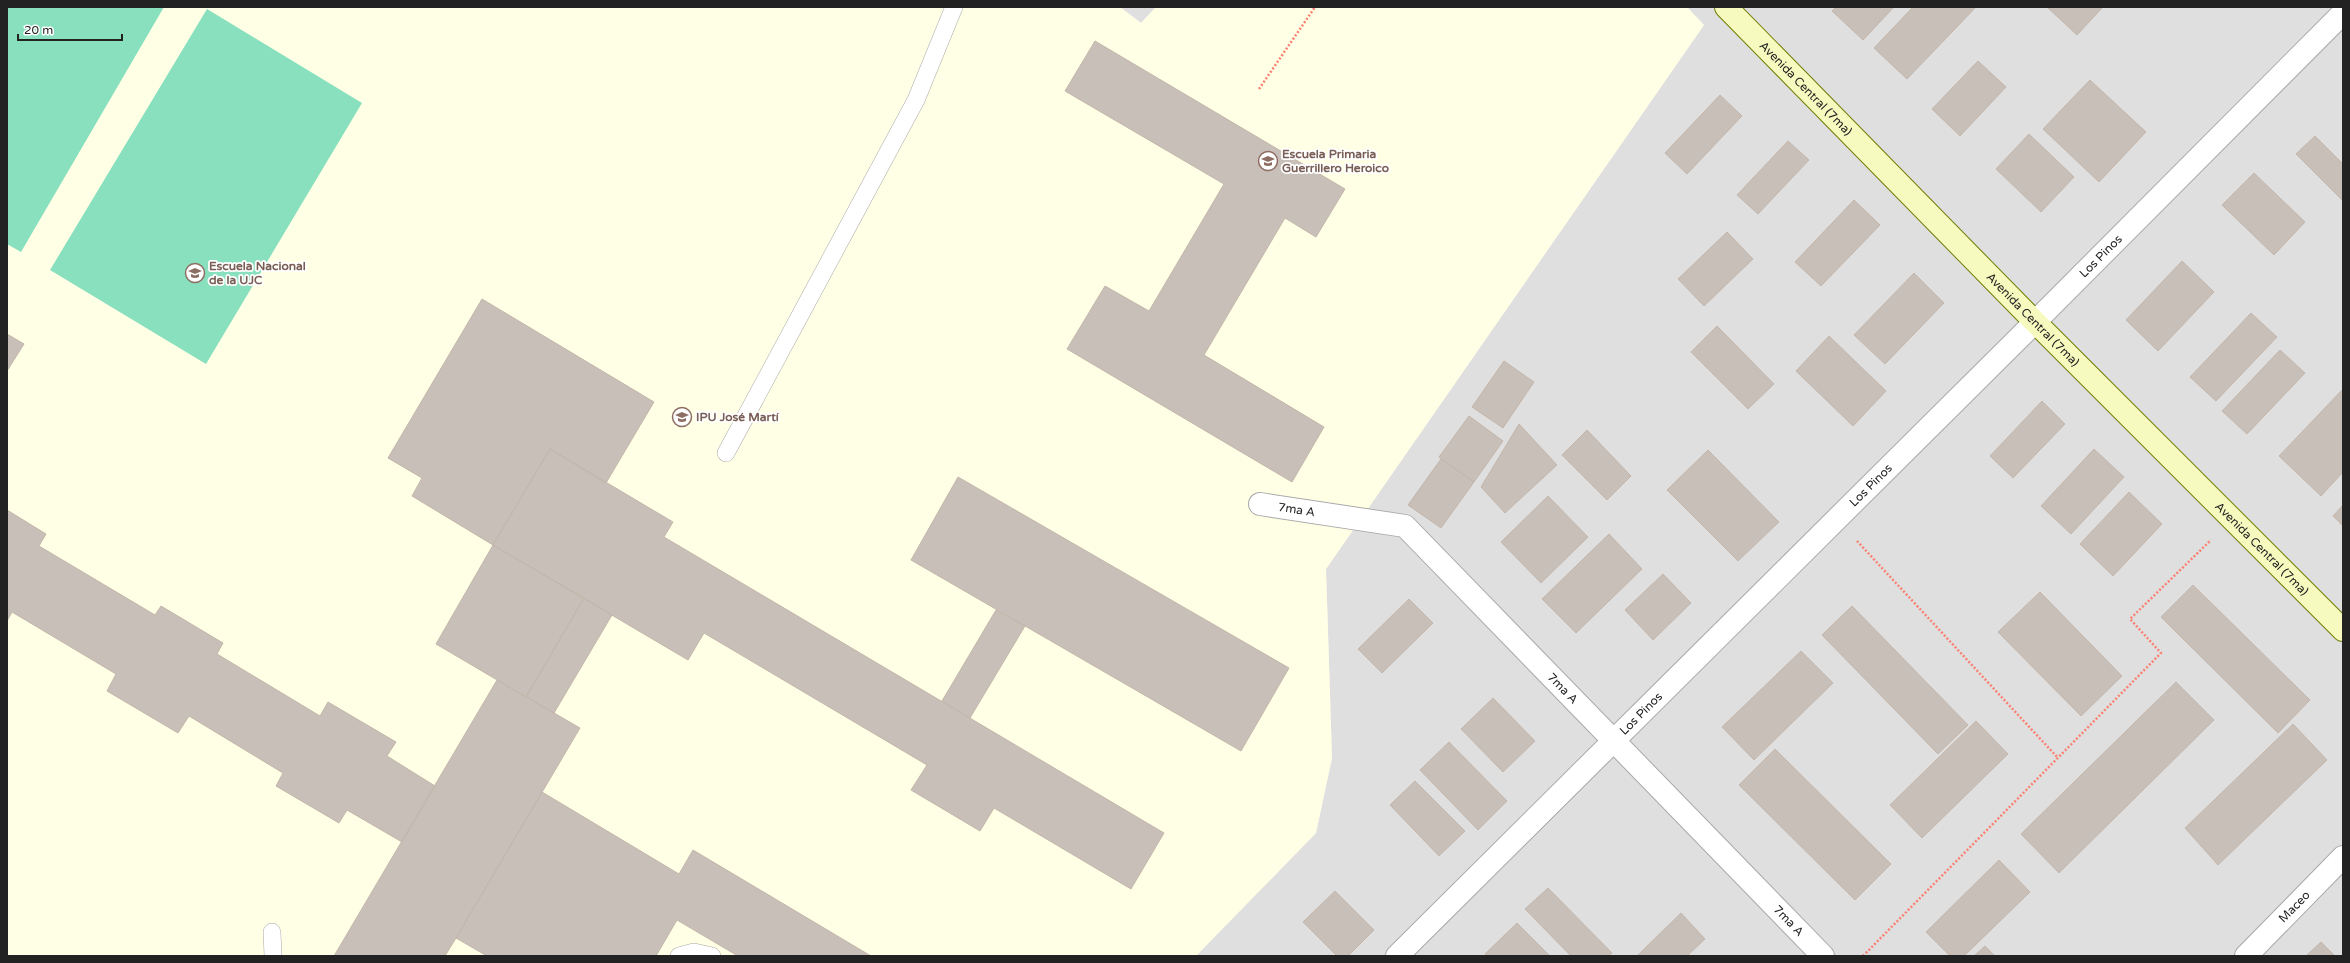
<svg xmlns="http://www.w3.org/2000/svg" width="2350" height="963" viewBox="0 0 2350 963" font-family="'Varela Round',sans-serif">
  <style>
    .residential { fill: #e0dfdf }
    .education { fill: #ffffe5 }
    .pitch { fill: #88e0be }
    .building { fill: #c7bfb8; stroke: #c4b6ab }
    .lines { fill: none; stroke-linecap: round; stroke-linejoin: round }
    .service-casing { stroke: #a9a9a9; stroke-width: 18 }
    .minor-casing { stroke: #a9a9a9; stroke-width: 24 }
    .tertiary-casing { stroke: #a9a9a9; stroke-width: 24 }
    .secondary-casing { stroke: #707d05; stroke-width: 24 }
    .path { stroke: #fa8072; stroke-width: 2.5; stroke-dasharray: 2 2; stroke-linecap: butt }
    .service { stroke: #fff; stroke-width: 17 }
    .minor { stroke: #fff; stroke-width: 22 }
    .tertiary { stroke: #fff; stroke-width: 22 }
    .secondary { stroke: #f7fabf; stroke-width: 22 }
    .labels { text-anchor: middle; stroke-width: 3.5; stroke-linejoin: round; paint-order: stroke }
    .street-label { font-size: 12px; fill: #222; stroke: #fff }
    .education-label { font-size: 12px; font-weight: bold; fill: #785e54; stroke: #fff; text-anchor: start }
  </style>
  <rect width="100%" height="100%" fill="#f2efe9"/>
  <path class="residential" d="M1120,7H1156L1141,23Z
    M1687,7H2343V956H1196L1316,833L1332,758L1326,569L1704,25Z"/>
  <path class="education" d="M7,7H1120L1141,23L1156,7H1687L1704,25L1326,569L1332,758L1316,833L1196,956H7Z"/>
  <path class="pitch" d="M7,7H164L21,252L7,244Z
    M207,9L362,103L206,364L50,270Z"/>
  <path class="building" d="M1836,7H1894L1863,40L1832,11Z
    M1913,7H1976L1907,79L1874,48Z
    M2047,7H2101L2102,8L2077,35Z
    M1095,41L1345,189L1316,237L1285,218L1204,355L1324,427L1292,482L1067,349L1105,286L1149,311L1224,184L1065,91Z
    M1978,61L2006,87L1960,136L1932,109Z
    M2090,80L2146,132L2099,182L2043,129Z
    M1720,95L1742,116L1687,174L1665,153Z
    M2029,134L2074,177L2041,212L1996,169Z
    M2315,136L2343,164V201L2296,154Z
    M1788,141L1809,160L1758,214L1737,195Z
    M2254,173L2305,222L2274,255L2222,205Z
    M1854,200L1880,225L1821,286L1795,262Z
    M1727,232L1753,259L1704,306L1678,279Z
    M2182,261L2214,292L2158,351L2126,320Z
    M1914,273L1944,303L1885,364L1854,335Z
    M482,299L654,402L606,483L550,449L493,545L412,496L422,478L388,458Z
    M2251,313L2277,337L2216,401L2190,377Z
    M1717,326L1774,384L1748,409L1691,352Z
    M7,334L24,344L7,371Z
    M1829,336L1886,391L1853,426L1796,371Z
    M2280,350L2305,373L2247,434L2222,411Z
    M1504,361L1534,382L1503,428L1472,407Z
    M2343,389V472L2321,496L2279,456Z
    M2042,401L2065,424L2013,478L1990,456Z
    M1469,416L1503,441L1474,482L1439,457Z
    M1519,424L1557,465L1505,513L1481,487Z
    M1587,430L1631,476L1607,500L1562,455Z
    M550,449L673,522L664,537L1164,833L1131,889L994,808L980,831L911,790L927,765L704,633L688,660L493,545Z
    M2094,449L2124,477L2071,534L2041,506Z
    M1708,450L1779,522L1738,561L1667,490Z
    M1441,459L1474,482L1441,528L1408,505Z
    M958,477L1289,668L1241,751L911,560Z
    M2129,492L2162,524L2113,576L2080,544Z
    M1548,496L1588,537L1541,583L1501,542Z
    M2343,505V526L2333,516Z
    M7,510L46,534L39,546L155,615L161,606L223,643L217,654L320,716L328,702L396,742L387,756L435,786L402,842L347,810L339,823L276,786L283,773L189,716L178,733L107,691L116,674L12,612L7,621Z
    M1609,534L1642,569L1576,633L1542,599Z
    M493,545L584,598L526,697L436,644Z
    M1663,574L1691,603L1653,640L1625,610Z
    M2193,585L2310,700L2278,733L2161,617Z
    M2040,592L2122,676L2081,716L1998,632Z
    M584,598L612,615L554,713L526,697Z
    M1409,599L1433,623L1382,673L1358,649Z
    M1852,606L1968,725L1938,754L1822,635Z
    M996,610L1025,626L970,718L942,701Z
    M1801,651L1833,683L1754,760L1722,727Z
    M497,680L580,728L456,938L445,956H334Z
    M2176,682L2214,720L2059,873L2021,834Z
    M1493,698L1535,741L1503,772L1461,729Z
    M1976,721L2008,754L1922,838L1890,805Z
    M2293,724L2327,760L2218,865L2185,828Z
    M1449,742L1507,801L1478,830L1420,770Z
    M1775,749L1891,864L1855,900L1739,785Z
    M1415,781L1465,831L1439,856L1390,805Z
    M542,792L679,874L693,850L871,956H738L677,920L656,956H487L456,938Z
    M1999,860L2030,892L1964,956H1950L1926,932Z
    M1548,888L1612,953L1608,956H1571L1525,909Z
    M1335,891L1374,930L1348,956H1337L1303,922Z
    M1681,913L1705,939L1687,956H1637Z
    M1517,923L1550,956H1487L1485,954Z
    M2321,942L2335,956H2306Z
    M1985,946L1995,956H1974Z"/>
  <g class="lines">
    <g class="service-casing">
      <path id="service" d="M726,453L916,100L954,7
        M272,932L273,956
        M679,956L694,952L712,956"/>
    </g>
    <g class="minor-casing">
      <g id="minor">
        <path id="s1" d="M1260,504L1405,526L1823,956"/>
        <path id="s2" d="M1397,956L2035,322"/>
        <path id="s3" d="M2246,956L2343,857"/>
      </g>
    </g>
    <g class="tertiary-casing">
      <g id="tertiary">
        <path id="s4" d="M2035,322L2343,13"/>
      </g>
    </g>
    <g class="secondary-casing">
      <g id="secondary">
        <path id="s5" d="M1726,7L2035,322L2343,630"/>
      </g>
    </g>
    <path class="path" d="M1259,89L1315,7
      M1857,541L2058,758
      M1863,956L2161,653L2130,619L2211,540"/>
    <use href="#service" class="service"/>
    <use href="#minor" class="minor"/>
    <use href="#tertiary" class="tertiary"/>
    <use href="#secondary" class="secondary"/>
  </g>
  <defs>
    <g id="school-ring" transform="scale(1)"><circle r="9.5" fill="#fff" stroke="#8d6e63" stroke-width="1.5"/><path d="M0-5L7-2L0 1L-7-2ZM-4 1L0 2.5L4 1V4Q0 6-4 4Z" fill="#8d6e63"/></g>
  </defs>
  <g fill-rule="evenodd">
    <use href="#school-ring" x="1268" y="161"/>
    <use href="#school-ring" x="195" y="273"/>
    <use href="#school-ring" x="682" y="417"/>
  </g>
  <g class="labels">
    <g class="street-label">
      <text dy="4" stroke="none"><textPath href="#s5" startOffset="114">Avenida Central (7ma)</textPath></text>
      <text dy="4" stroke="none"><textPath href="#s4" startOffset="93">Los Pinos</textPath></text>
      <text dy="4" stroke="none"><textPath href="#s5" startOffset="438">Avenida Central (7ma)</textPath></text>
      <text dy="4" stroke="none"><textPath href="#s2" startOffset="668">Los Pinos</textPath></text>
      <text dy="4" stroke="none"><textPath href="#s1" startOffset="37">7ma A</textPath></text>
      <text dy="4" stroke="none"><textPath href="#s5" startOffset="762">Avenida Central (7ma)</textPath></text>
      <text dy="4" stroke="none"><textPath href="#s1" startOffset="373">7ma A</textPath></text>
      <text dy="4" stroke="none"><textPath href="#s2" startOffset="344">Los Pinos</textPath></text>
      <text dy="4" stroke="none"><textPath href="#s3" startOffset="69">Maceo</textPath></text>
      <text dy="4" stroke="none"><textPath href="#s1" startOffset="697">7ma A</textPath></text>
    </g>
    <g class="education-label">
      <text x="1282" y="158">Escuela Primaria<tspan x="1282" dy="14">Guerrillero Heroico</tspan></text>
      <text x="209" y="270">Escuela Nacional<tspan x="209" dy="14">de la UJC</tspan></text>
      <text x="696" y="421">IPU José Martí</text>
    </g>
  </g>
  <rect width="2350" height="963" fill="none" stroke="#222222" stroke-width="16"/>
  <path d="M18 34v6h104v-6" fill="none" stroke="#222222" stroke-width="2"/>
  <text x="24" y="34" font-size="12" fill="#222222" stroke="#ffffff" stroke-width="3" paint-order="stroke">20 m</text>
</svg>
